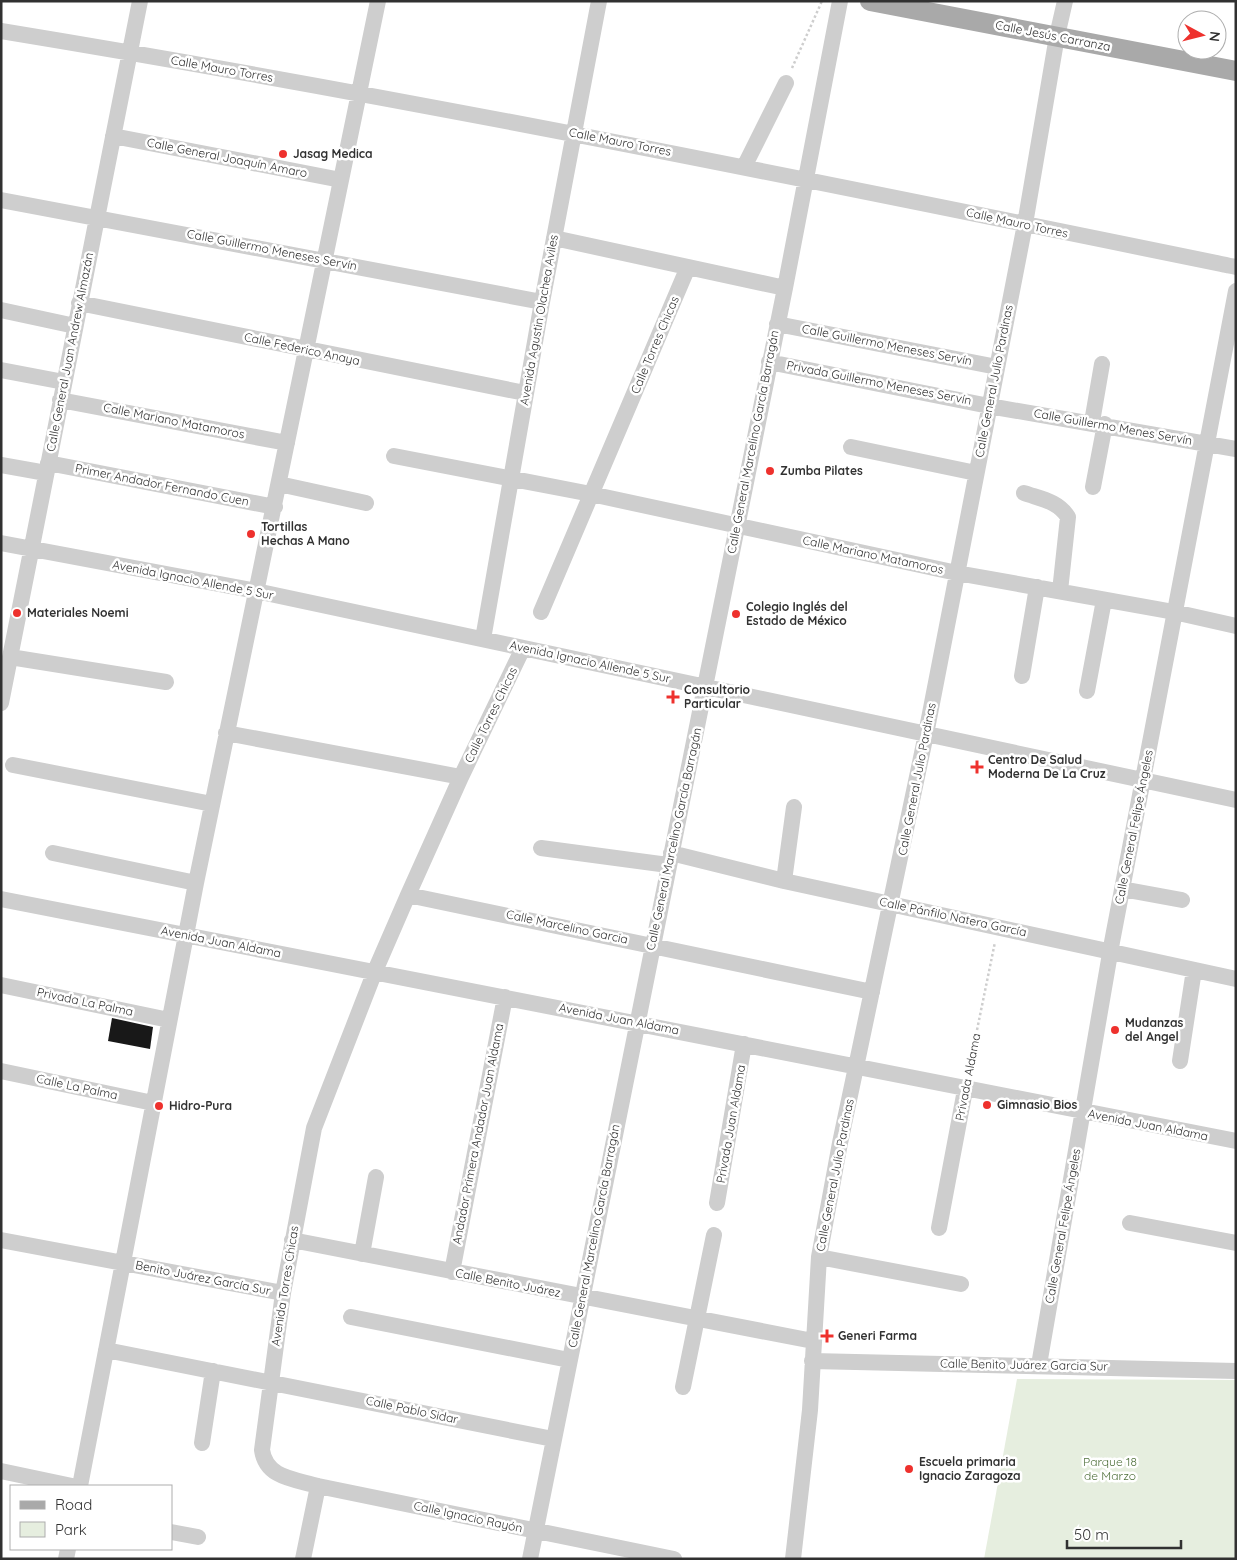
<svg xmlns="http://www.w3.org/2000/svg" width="1237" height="1560" viewBox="0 0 1237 1560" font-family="Quicksand,sans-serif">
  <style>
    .green { fill: #e6eedf }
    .building { fill: #181818 }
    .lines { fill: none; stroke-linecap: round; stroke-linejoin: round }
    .path { stroke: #cecece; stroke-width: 2.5; stroke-dasharray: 2.5 2.5; stroke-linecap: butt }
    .minor { stroke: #cecece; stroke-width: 16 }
    .major { stroke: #a9a9a9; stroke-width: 20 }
    .poi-dot { fill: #ee312d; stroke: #fff; stroke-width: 2 }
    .labels { text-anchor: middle; stroke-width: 5; stroke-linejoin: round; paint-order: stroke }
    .street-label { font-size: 12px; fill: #313131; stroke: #fff }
    .poi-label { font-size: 12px; font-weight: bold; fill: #313131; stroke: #fff; text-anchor: start }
    .park-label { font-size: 12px; fill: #4f703b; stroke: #fff }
  </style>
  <rect width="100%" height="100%" fill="#fff"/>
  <path class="green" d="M1017,1379L1236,1380V1559H984Z"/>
  <path class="building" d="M112,1018L153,1027L150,1049L108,1041Z"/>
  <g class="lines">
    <path class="path" d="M792,68L822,1
      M968,1074L995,942"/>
    <path class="minor" d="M1,31C415,99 825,183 1236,267
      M113,136L341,180
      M744,167L786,83
      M1,200L542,302
      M554,238L785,288
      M79,303L525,393
      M1,310L75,326
      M777,324L997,367
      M769,362L989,406L1236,449
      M1,370L64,382
      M60,400L287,443
      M1092,422L1102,364
      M851,447L976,473
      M394,456L591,494L957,573L1174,612L1236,626
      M48,463L275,507
      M1,465L46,473
      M279,484L366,503
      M1093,487L1105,424
      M1024,493C1041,499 1058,501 1068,517L1060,591
      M1,543L256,591L1236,800
      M541,612L688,267
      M483,639L542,302L599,1
      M523,648L461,777L408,895L375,971L314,1128L283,1293L262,1450C266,1478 294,1479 318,1486L674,1559
      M10,657L166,682
      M1022,676L1037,587
      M1087,691L1104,600
      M1,703L140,1
      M226,733L461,777
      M13,765L212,804
      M541,848L668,865
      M53,853L196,883
      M671,853L784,881L1236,979
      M784,881L794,807
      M1122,889L1182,900
      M408,895L872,992
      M1,899L1236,1141
      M1,985L169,1020
      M1180,1061L1194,970
      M1,1071L153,1103
      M717,1203L744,1044
      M1130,1223L1236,1243
      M939,1228L965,1090
      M1,1240L283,1293
      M292,1240L813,1341
      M362,1254L376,1177
      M819,1257L961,1284
      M452,1272L505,997
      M351,1317L569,1360
      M106,1350L553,1439
      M812,1361L1236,1371
      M1039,1365L1112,942L1236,291
      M683,1387L714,1235
      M202,1443L213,1371
      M1,1471L72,1486
      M80,1486L196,883L378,1
      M171,1532L198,1537
      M66,1559L68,1549
      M303,1559L318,1486
      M530,1559L785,288L840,1
      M793,1559L810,1410L819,1257L840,1143L926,734L1025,224L1057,36L1065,1"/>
    <path class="major" d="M870,1L1236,71"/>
  </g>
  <g class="poi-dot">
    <circle cx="283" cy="154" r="5"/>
    <circle cx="770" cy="471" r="5"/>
    <circle cx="251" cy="534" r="5"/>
    <circle cx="17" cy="613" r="5"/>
    <circle cx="736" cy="614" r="5"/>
    <path d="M670.5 689.5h5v5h5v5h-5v5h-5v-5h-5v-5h5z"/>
    <path d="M974.5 759.5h5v5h5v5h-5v5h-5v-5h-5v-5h5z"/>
    <circle cx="1115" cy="1030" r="5"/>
    <circle cx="987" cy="1105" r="5"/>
    <circle cx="159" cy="1106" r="5"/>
    <path d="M824.5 1328.5h5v5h5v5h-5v5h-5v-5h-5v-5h5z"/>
    <circle cx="909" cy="1469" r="5"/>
  </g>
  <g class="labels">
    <g class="street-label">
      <text transform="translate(1053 36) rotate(11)" y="4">Calle Jesús Carranza</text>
      <text transform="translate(222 69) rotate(10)" y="4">Calle Mauro Torres</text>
      <text transform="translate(620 142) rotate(11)" y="4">Calle Mauro Torres</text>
      <text transform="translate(227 158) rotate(11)" y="4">Calle General Joaquín Amaro</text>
      <text transform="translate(1017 223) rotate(12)" y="4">Calle Mauro Torres</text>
      <text transform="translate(272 250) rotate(11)" y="4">Calle Guillermo Meneses Servín</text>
      <text transform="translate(539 320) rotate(-80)" y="4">Avenida Agustin Olachea Aviles</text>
      <text transform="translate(655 345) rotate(-67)" y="4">Calle Torres Chicas</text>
      <text transform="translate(887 345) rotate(11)" y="4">Calle Guillermo Meneses Servín</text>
      <text transform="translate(302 349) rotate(12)" y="4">Calle Federico Anaya</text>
      <text transform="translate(70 352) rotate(-79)" y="4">Calle General Juan Andrew Almazán</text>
      <text transform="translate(994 381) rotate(-79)" y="4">Calle General Julio Pardinas</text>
      <text transform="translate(879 383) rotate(11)" y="4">Privada Guillermo Meneses Servín</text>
      <text transform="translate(174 421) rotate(11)" y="4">Calle Mariano Matamoros</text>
      <text transform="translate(1113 427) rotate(10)" y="4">Calle Guillermo Menes Servín</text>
      <text transform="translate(753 442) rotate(-79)" y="4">Calle General Marcelino García Barragán</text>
      <text transform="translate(162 485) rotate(11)" y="4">Primer Andador Fernando Cuen</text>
      <text transform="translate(873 555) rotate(12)" y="4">Calle Mariano Matamoros</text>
      <text transform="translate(193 580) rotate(11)" y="4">Avenida Ignacio Allende 5 Sur</text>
      <text transform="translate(590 662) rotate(12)" y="4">Avenida Ignacio Allende 5 Sur</text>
      <text transform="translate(491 715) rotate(-64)" y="4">Calle Torres Chicas</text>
      <text transform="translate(917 779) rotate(-79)" y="4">Calle General Julio Pardinas</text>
      <text transform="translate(1134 827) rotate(-79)" y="4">Calle General Felipe Ángeles</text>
      <text transform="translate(674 839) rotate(-78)" y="4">Calle General Marcelino García Barragán</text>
      <text transform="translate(953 917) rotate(12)" y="4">Calle Pánfilo Natera García</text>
      <text transform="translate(567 927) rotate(12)" y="4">Calle Marcelino Garcia</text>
      <text transform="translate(221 942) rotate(11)" y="4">Avenida Juan Aldama</text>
      <text transform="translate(85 1002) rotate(12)" y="4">Privada La Palma</text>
      <text transform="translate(619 1019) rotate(11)" y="4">Avenida Juan Aldama</text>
      <text transform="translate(968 1077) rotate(-79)" y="4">Privada Aldama</text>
      <text transform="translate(77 1087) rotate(12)" y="4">Calle La Palma</text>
      <text transform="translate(731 1124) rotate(-80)" y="4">Privada Juan Aldama</text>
      <text transform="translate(1148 1125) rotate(11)" y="4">Avenida Juan Aldama</text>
      <text transform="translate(478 1134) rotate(-79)" y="4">Andador Primera Andador Juan Aldama</text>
      <text transform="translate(835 1175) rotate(-79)" y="4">Calle General Julio Pardinas</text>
      <text transform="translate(1063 1226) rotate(-80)" y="4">Calle General Felipe Ángeles</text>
      <text transform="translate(594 1236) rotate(-79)" y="4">Calle General Marcelino García Barragán</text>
      <text transform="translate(203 1278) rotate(11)" y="4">Benito Juárez García Sur</text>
      <text transform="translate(508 1283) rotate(11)" y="4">Calle Benito Juárez</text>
      <text transform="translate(285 1286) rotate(-81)" y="4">Avenida Torres Chicas</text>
      <text transform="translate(1024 1365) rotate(1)" y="4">Calle Benito Juárez Garcia Sur</text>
      <text transform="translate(412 1410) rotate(12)" y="4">Calle Pablo Sidar</text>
      <text transform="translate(468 1517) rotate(12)" y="4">Calle Ignacio Rayón</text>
    </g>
    <g class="poi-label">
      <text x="293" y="158">Jasag Medica</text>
      <text x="780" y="475">Zumba Pilates</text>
      <text x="261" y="531">Tortillas<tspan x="261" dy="14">Hechas A Mano</tspan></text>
      <text x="746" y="611">Colegio Inglés del<tspan x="746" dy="14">Estado de México</tspan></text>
      <text x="27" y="617">Materiales Noemi</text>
      <text x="684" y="694">Consultorio<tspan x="684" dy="14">Particular</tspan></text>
      <text x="988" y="764">Centro De Salud<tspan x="988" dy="14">Moderna De La Cruz</tspan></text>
      <text x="1125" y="1027">Mudanzas<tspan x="1125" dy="14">del Angel</tspan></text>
      <text x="997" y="1109">Gimnasio Bios</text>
      <text x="169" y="1110">Hidro-Pura</text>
      <text x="838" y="1340">Generi Farma</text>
      <text x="919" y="1466">Escuela primaria<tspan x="919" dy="14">Ignacio Zaragoza</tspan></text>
    </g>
    <g class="park-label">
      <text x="1110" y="1466">Parque 18<tspan x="1110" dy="14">de Marzo</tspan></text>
    </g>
  </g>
  <rect width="1237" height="1560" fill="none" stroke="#313131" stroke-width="5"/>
  <rect x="10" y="1485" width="162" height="65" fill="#ffffff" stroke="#adadad"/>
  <rect x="20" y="1501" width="25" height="8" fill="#a9a9a9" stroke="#adadad"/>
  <text x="55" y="1510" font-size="15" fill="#313131">Road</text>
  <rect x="20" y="1522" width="25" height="15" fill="#e6eedf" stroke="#adadad"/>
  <text x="55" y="1535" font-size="15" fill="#313131">Park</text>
  <g transform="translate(1202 35) rotate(97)"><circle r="24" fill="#ffffff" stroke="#adadad"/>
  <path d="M0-4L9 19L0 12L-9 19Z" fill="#ee312d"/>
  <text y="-8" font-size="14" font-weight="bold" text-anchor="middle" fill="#313131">N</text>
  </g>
  <path d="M1067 1540v8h114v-8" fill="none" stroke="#313131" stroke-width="2.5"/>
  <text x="1074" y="1540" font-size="15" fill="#313131" stroke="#ffffff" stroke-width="4" paint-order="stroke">50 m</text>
</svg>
